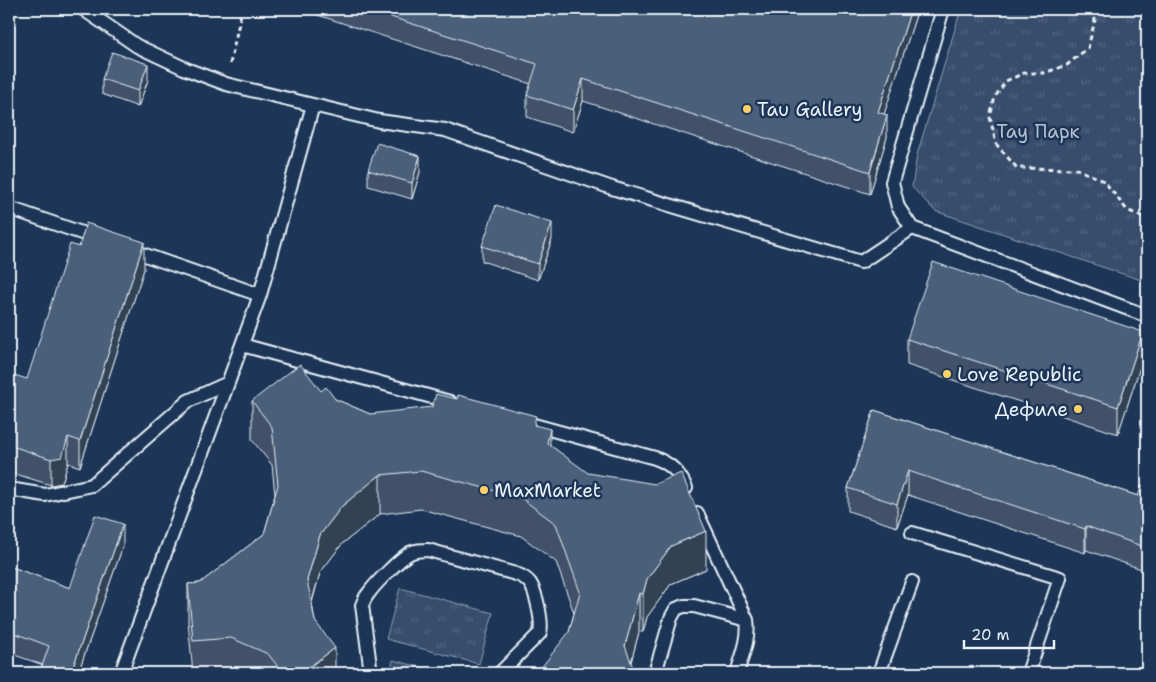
<svg xmlns="http://www.w3.org/2000/svg" width="1156" height="682" viewBox="0 0 1156 682" font-family="'Shantell Sans',sans-serif">
  <style>
    .grass { fill: url(#grass-tufts); stroke: #909fb2 }
    .lines { fill: none; stroke-linecap: round; stroke-linejoin: round }
    .service-casing { stroke: #e8f1f8; stroke-width: 16 }
    .path { stroke: #e8f1f8; stroke-width: 3; stroke-dasharray: 5 4; stroke-linecap: butt }
    .service { stroke: #1d3557; stroke-width: 12 }
    .wall { fill: #3f5169; stroke: #e8f1f8 }
    .shaded-wall { fill: #334255; stroke: #e8f1f8 }
    .building { fill: #495e7a; stroke: #e8f1f8 }
    .poi-dot { fill: #ffd166; stroke: #1d3557; stroke-width: 2 }
    .labels { text-anchor: middle; stroke-width: 5; stroke-linejoin: round; paint-order: stroke }
    .poi-label { font-size: 19px; fill: #e8f1f8; stroke: #1d3557; text-anchor: start }
    .park-label { font-size: 19px; fill: #b3c0ce; stroke: #1d3557 }
  </style>
  <defs>
    <pattern id="grass-tufts" width="24" height="20" patternUnits="userSpaceOnUse" patternTransform="scale(1.25)"><rect width="24" height="20" fill="#374d6c"/><path d="M3 7l-1-3M5 7V3M7 7l1-3M15 17l-1-3M17 17v-4M19 17l1-3" fill="none" stroke="#546782"/></pattern>
  </defs>
  <rect width="100%" height="100%" fill="#1d3557"/>
  <filter id="ink" filterUnits="userSpaceOnUse"><feTurbulence type="fractalNoise" baseFrequency=".02" numOctaves="2"/><feDisplacementMap in="SourceGraphic" scale="10" xChannelSelector="R" yChannelSelector="G"/><feConvolveMatrix kernelMatrix="1 2 1 2 8 2 1 2 1" color-interpolation-filters="sRGB"/></filter>
  <g filter="url(#ink)">
    <path class="grass" d="M961,9H1147V282L935,211L912,187L917,155Z
      M400,588L493,613L479,664L386,639Z
      M393,660L443,673H390Z"/>
    <g class="lines">
      <g class="service-casing">
        <path id="service" d="M83,9L137,46L186,69L226,84L379,121L445,130L612,188L861,262L912,228
          M9,208L99,239
          M912,228L1147,316
          M912,228L898,207L892,182L943,9
          M128,249L260,295
          M242,345L450,402
          M534,425L655,458C671,464 679,472 686,488
          M9,489L45,495L92,485L188,401L228,383L260,295L313,105
          M697,513L747,620C750,638 742,656 737,673
          M912,533L1060,578L1028,673
          M121,673L228,383
          M371,673L362,605C364,601 365,597 368,594C374,585 402,556 412,552C418,550 422,550 428,550L516,574C522,576 526,578 530,583C536,592 543,622 540,633L500,673
          M655,673L671,618L676,609L684,606H694L747,620
          M879,673L912,582"/>
      </g>
      <path class="path" d="M1093,9L1095,20L1088,48L1067,65L1044,73H1024L1006,81L995,97L990,117L996,144L1017,168L1077,169L1104,181L1127,210L1147,219
        M230,64L242,9"/>
      <use href="#service" class="service"/>
    </g>
    <path class="wall" d="M299,9H918L884,114L887,137L870,194L583,101L573,132L527,117V95L531,84Z
      M102,79L148,80L138,107L102,94Z
      M368,170L420,172L412,199L368,186Z
      M552,239L538,280L482,261V246Z
      M144,269L80,467L68,463L62,483L51,485L9,472V383L11,384L27,379Z
      M907,339L1143,358L1118,434L907,365Z
      M321,391L335,399L370,414L536,425L550,445L706,569L671,584L647,617L643,632H639L631,662L569,632L574,613L556,562L521,536L421,509L380,514L342,544L320,573L312,603L315,621L335,673H193L188,622V584L200,583L264,534L275,495L272,465L252,440V401Z
      M874,410L1138,496L1147,487V571L1086,550L1085,553L908,495L897,527L848,511V488Z
      M123,546L78,673H41V669L43,665L9,653V566L70,588Z"/>
    <path class="shaded-wall" d="M911,9H918L878,133V112Z
      M148,64V80L138,107V91Z
      M583,79V101L573,132V110Z
      M887,115V137L870,194V172Z
      M420,156V172L412,199V183Z
      M552,223V239L538,280V264Z
      M144,242V269L80,467V441Z
      M1143,332V358L1118,434V407Z
      M550,429V468L547,443Z
      M68,437V463L62,483L51,485V459Z
      M908,471V495L897,527V504Z
      M380,475V514L342,544L320,573L307,618V580L320,535L342,506Z
      M123,524V546L78,673H71Z
      M1086,526V550L1085,553V529Z
      M706,531V569L671,584L647,617L643,632V594L647,579L671,546Z
      M639,593V632L628,673L625,646Z
      M335,648V673H301Z"/>
    <path class="building" d="M366,9H911L878,112L887,115L870,172L583,79L573,110L527,95L537,64Z
      M112,52L148,64L138,91L102,79Z
      M377,143L420,156L412,183L368,170Z
      M496,205L552,223L538,264L482,246Z
      M86,223L144,242L80,441L68,437L62,457L51,459L9,445V383L11,384L14,375L27,379L70,244L79,247Z
      M933,262L1143,332L1118,407L907,339Z
      M300,364L321,391L326,387L335,399L370,414L432,407L436,394L457,399L458,395L536,416L534,425L550,429L547,443L588,473L655,484L681,473L706,531L671,546L647,579L643,594L639,593L625,646L635,673H537L569,632L580,592L556,524L521,498L421,471L380,475L342,506L320,535L307,580L315,621L335,648L301,673H283L268,654L231,638L193,641L188,584L200,583L264,534L278,485L272,427L252,401Z
      M874,410L1138,496L1142,485L1147,487V548L1086,526L1085,529L908,471L897,504L848,488Z
      M95,515L123,524L71,673H54L41,669L49,646L9,631V566L70,588Z"/>
  </g>
  <g class="poi-dot">
    <circle cx="747" cy="109" r="5"/>
    <circle cx="947" cy="374" r="5"/>
    <circle cx="1078" cy="409" r="5"/>
    <circle cx="484" cy="490" r="5"/>
  </g>
  <g class="labels">
    <g class="poi-label">
      <text x="757" y="116">Tau Gallery</text>
      <text x="957" y="381">Love Republic</text>
      <text x="1068" y="416" text-anchor="end">Дефиле</text>
      <text x="494" y="497">MaxMarket</text>
    </g>
    <g class="park-label">
      <text x="1038" y="138">Тау Парк</text>
    </g>
  </g>
  <rect width="1156" height="682" fill="none" stroke="#1d3557" stroke-width="30"/>
  <rect x="15" y="15" width="1126" height="652" fill="none" stroke="#e8f1f8" stroke-width="2" filter="url(#ink)"/>
  <path d="M964 640v8h90v-8" fill="none" stroke="#e8f1f8" stroke-width="2.5"/>
  <text x="971" y="640" font-size="15" fill="#e8f1f8" stroke="#1d3557" stroke-width="4" paint-order="stroke">20 m</text>
</svg>
